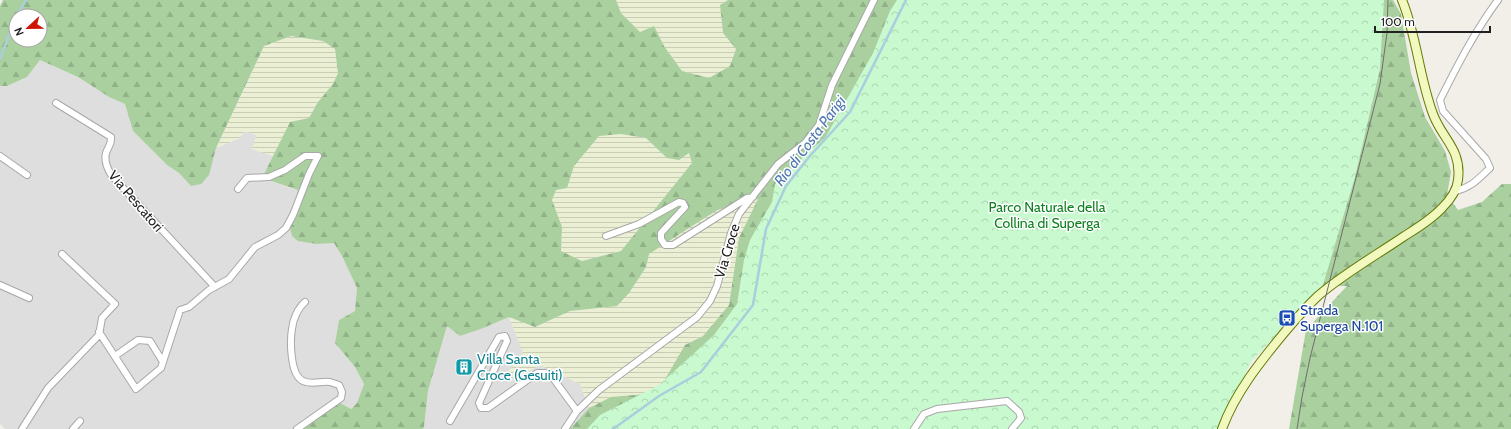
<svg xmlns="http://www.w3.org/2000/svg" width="1511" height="429" viewBox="0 0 1511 429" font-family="Cabin,sans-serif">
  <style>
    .residential { fill: #dfdede }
    .farmland { fill: url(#farmland-rules) }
    .forest { fill: url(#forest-firs); fill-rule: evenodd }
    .park { fill: url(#park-crowns) }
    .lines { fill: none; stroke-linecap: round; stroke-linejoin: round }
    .stream { stroke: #aacede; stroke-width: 2.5 }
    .street-casing { stroke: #a8a8a8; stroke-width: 8 }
    .secondary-casing { stroke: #657a07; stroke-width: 10 }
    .street { stroke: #fff; stroke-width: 6 }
    .secondary { stroke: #f2f9bf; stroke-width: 8 }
    .tram { stroke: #6f6f6f; stroke-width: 1 }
    .labels { text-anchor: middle; stroke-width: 3; stroke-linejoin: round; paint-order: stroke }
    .street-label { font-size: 14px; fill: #212121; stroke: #fff }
    .park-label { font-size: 14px; fill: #0e8120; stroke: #fff }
    .transit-label { font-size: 14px; fill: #164399; stroke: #fff; text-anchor: start }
    .culture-label { font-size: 14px; fill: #0d838f; stroke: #fff; text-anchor: start }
    .water-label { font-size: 15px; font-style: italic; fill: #4e78b1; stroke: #fff }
  </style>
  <defs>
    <pattern id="farmland-rules" width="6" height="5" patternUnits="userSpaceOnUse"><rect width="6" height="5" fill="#ebefd4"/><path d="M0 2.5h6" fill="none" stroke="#c9cdb6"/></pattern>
    <pattern id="forest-firs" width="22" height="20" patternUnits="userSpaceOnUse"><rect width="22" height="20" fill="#a9d09e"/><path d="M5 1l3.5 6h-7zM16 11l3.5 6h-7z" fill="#91b288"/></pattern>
    <pattern id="park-crowns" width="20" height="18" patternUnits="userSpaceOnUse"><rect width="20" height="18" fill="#c8f9cf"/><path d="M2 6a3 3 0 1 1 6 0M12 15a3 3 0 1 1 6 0" fill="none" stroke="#acd5b1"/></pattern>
  </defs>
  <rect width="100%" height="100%" fill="#f1efe8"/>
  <path class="residential" d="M40,60L78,77L109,97L125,104L133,131L167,165L179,173L191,186L212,162L216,148L240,138L243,131L257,135L252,149L273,156L262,178L290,188L298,190L297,198L317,244L334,243L342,256L357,288L355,311L339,320L335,343L355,367L364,384L357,403L351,409L333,399L304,429H5L0,424V86H7L27,77Z
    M509,317L524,353L507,373L509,381L540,365L580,384L589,408L570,429H423L424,427L428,391L447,326L460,336L481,329Z"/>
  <path class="farmland" d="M616,0H728L720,5L723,33L736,49L730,66L709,78L682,71L664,46L654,27L640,32L621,13Z
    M291,36L323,41L335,49L338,73L333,84L318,102L309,118L290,122L273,156L252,149L257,135L244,131L240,138L216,148L264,46Z
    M621,134L647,138L667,158L679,160L689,152L692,163L621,251L582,261L561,251L562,227L552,200L556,189L567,188L574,166L599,136Z
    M743,196L758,199L739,238L729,305L703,336L685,345L657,393L611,397L589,408L580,384L540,365L509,382L507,373L523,353L509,317L535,327L570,311L617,306L646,267L648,254L706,217L718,210L733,205Z"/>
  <path class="forest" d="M3,0H616L621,13L640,32L654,26L664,46L682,71L709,78L730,66L736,49L723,33L720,5L728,0H1393L1401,14L1411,73L1425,117L1445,151L1451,172L1447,195L1458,210L1482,202L1502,184H1511V429H1289L1306,330L1347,286H1315L787,429H570L589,408L611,397L657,393L685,345L703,336L729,305L739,238L758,199L743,196L733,205L718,210L706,217L649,254L646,267L629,293L617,306L570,311L535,327L509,317L481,329L460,336L447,326L428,391L424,427L423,429H304L317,411L333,399L351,409L357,403L364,384L355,367L335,343L339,320L355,311L357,288L342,256L334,243L317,244L298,241L292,236L288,219L294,205L298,190L262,178L290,122L309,118L318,102L333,84L338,73L335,49L323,41L291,36L264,46L216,148L209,175L201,184L191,186L179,173L167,165L133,131L125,104L109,97L78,77L40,60L27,77L7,86H0V6ZM16,16H40V40H16ZM621,134L646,138L667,158L679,160L689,153L692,163L621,251L582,261L561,251L562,227L552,200L556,190L567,188L574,166L599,136Z"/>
  <path class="park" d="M897,0H1384L1380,69L1355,177L1323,285L1251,362L1226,413L1220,429H587L600,415L659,385L714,335L737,304L744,260L750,240L772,202L775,184L813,148L825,138L873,53L890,11Z"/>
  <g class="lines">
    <path class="stream" d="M16,16L26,0
      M0,59L16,16
      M613,429L659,396L701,372L753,305L766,229L786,186L809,157L850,112L906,0"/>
    <g class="street-casing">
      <path id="street" d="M56,103L111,137C112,144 108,147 106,153C104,161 108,170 112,176L215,287
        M0,156L27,175
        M1456,191C1472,187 1478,179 1490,168L1486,159L1443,111L1440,100C1457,66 1475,31 1498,0
        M606,236L639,224L679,202L683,203L685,207L661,233V239L665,245H673L747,198L753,197
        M0,285L29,298
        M99,332L136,389L161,368L180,310L189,307L209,290L229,279L255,247L278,235L286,228L293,215L309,174L318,156H305L285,170L269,177L247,178L238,189
        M115,356L138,340L150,341L163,362
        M450,421L499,337L505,336L507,341L479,403L481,408H488L537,373H544L550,374L577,411
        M22,429L48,388L99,335L102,318L115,304L62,254
        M73,429L80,421
        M297,429L341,398L342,392L339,385C336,384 333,383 330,382C321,381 311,385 303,381C290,375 290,341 292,329C293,319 298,308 305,302
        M565,429L577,411L599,390L697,317L710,301L717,286L731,233L739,214L778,164L805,143L819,125L832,85L874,0
        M914,429L924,414L937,409L1007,401L1019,412L1021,418L1012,429"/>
    </g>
    <g class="secondary-casing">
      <path id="secondary" d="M1222,429C1235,393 1260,362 1284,333C1295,320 1306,307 1319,295C1345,273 1375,256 1403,237C1417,228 1431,220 1442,208C1450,200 1457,191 1458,180C1462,149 1442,139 1433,114C1419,77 1417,36 1402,0"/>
    </g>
    <use href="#street" class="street"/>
    <use href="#secondary" class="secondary"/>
    <path class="tram" d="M1297,429L1302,397L1310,358L1380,84L1387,33L1388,0"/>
  </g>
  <defs>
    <g id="bus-square" transform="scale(0.9)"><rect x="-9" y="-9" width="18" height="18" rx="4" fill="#1a4fb4" stroke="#fff"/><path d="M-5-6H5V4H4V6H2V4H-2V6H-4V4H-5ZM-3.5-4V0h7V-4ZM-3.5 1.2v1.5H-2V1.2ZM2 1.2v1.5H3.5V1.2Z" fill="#fff"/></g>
    <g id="building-square" transform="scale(0.9)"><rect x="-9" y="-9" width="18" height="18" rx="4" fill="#0f9aa8" stroke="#fff"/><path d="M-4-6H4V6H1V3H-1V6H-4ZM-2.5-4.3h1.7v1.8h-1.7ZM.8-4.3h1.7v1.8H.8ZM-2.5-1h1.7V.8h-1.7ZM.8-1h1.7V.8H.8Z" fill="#fff"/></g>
  </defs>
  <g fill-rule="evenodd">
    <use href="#bus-square" x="1287" y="318"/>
    <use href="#building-square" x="464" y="367"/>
  </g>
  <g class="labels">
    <g class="street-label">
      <text transform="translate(136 201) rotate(49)" y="5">Via Pescatori</text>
      <text transform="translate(727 251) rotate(-73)" y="5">Via Croce</text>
    </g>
    <g class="park-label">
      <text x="1047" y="212">Parco Naturale della<tspan x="1047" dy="16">Collina di Superga</tspan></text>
    </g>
    <g class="transit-label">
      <text x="1300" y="315">Strada<tspan x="1300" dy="16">Superga N.101</tspan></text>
    </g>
    <g class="culture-label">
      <text x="477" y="364">Villa Santa<tspan x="477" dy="16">Croce (Gesuiti)</tspan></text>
    </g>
    <g class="water-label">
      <text transform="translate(810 141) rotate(-53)" y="5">Rio di Costa Parigi</text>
    </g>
  </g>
  <g transform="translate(28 28) rotate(248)"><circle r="19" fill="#ffffff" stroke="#a6a6a6"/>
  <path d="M0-3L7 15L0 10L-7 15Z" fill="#d01203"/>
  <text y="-6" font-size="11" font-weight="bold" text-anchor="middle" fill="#212121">N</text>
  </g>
  <path d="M1375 26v6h115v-6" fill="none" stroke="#212121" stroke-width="2"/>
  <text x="1381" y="26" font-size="12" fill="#212121" stroke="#ffffff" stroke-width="3" paint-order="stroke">100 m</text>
</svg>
